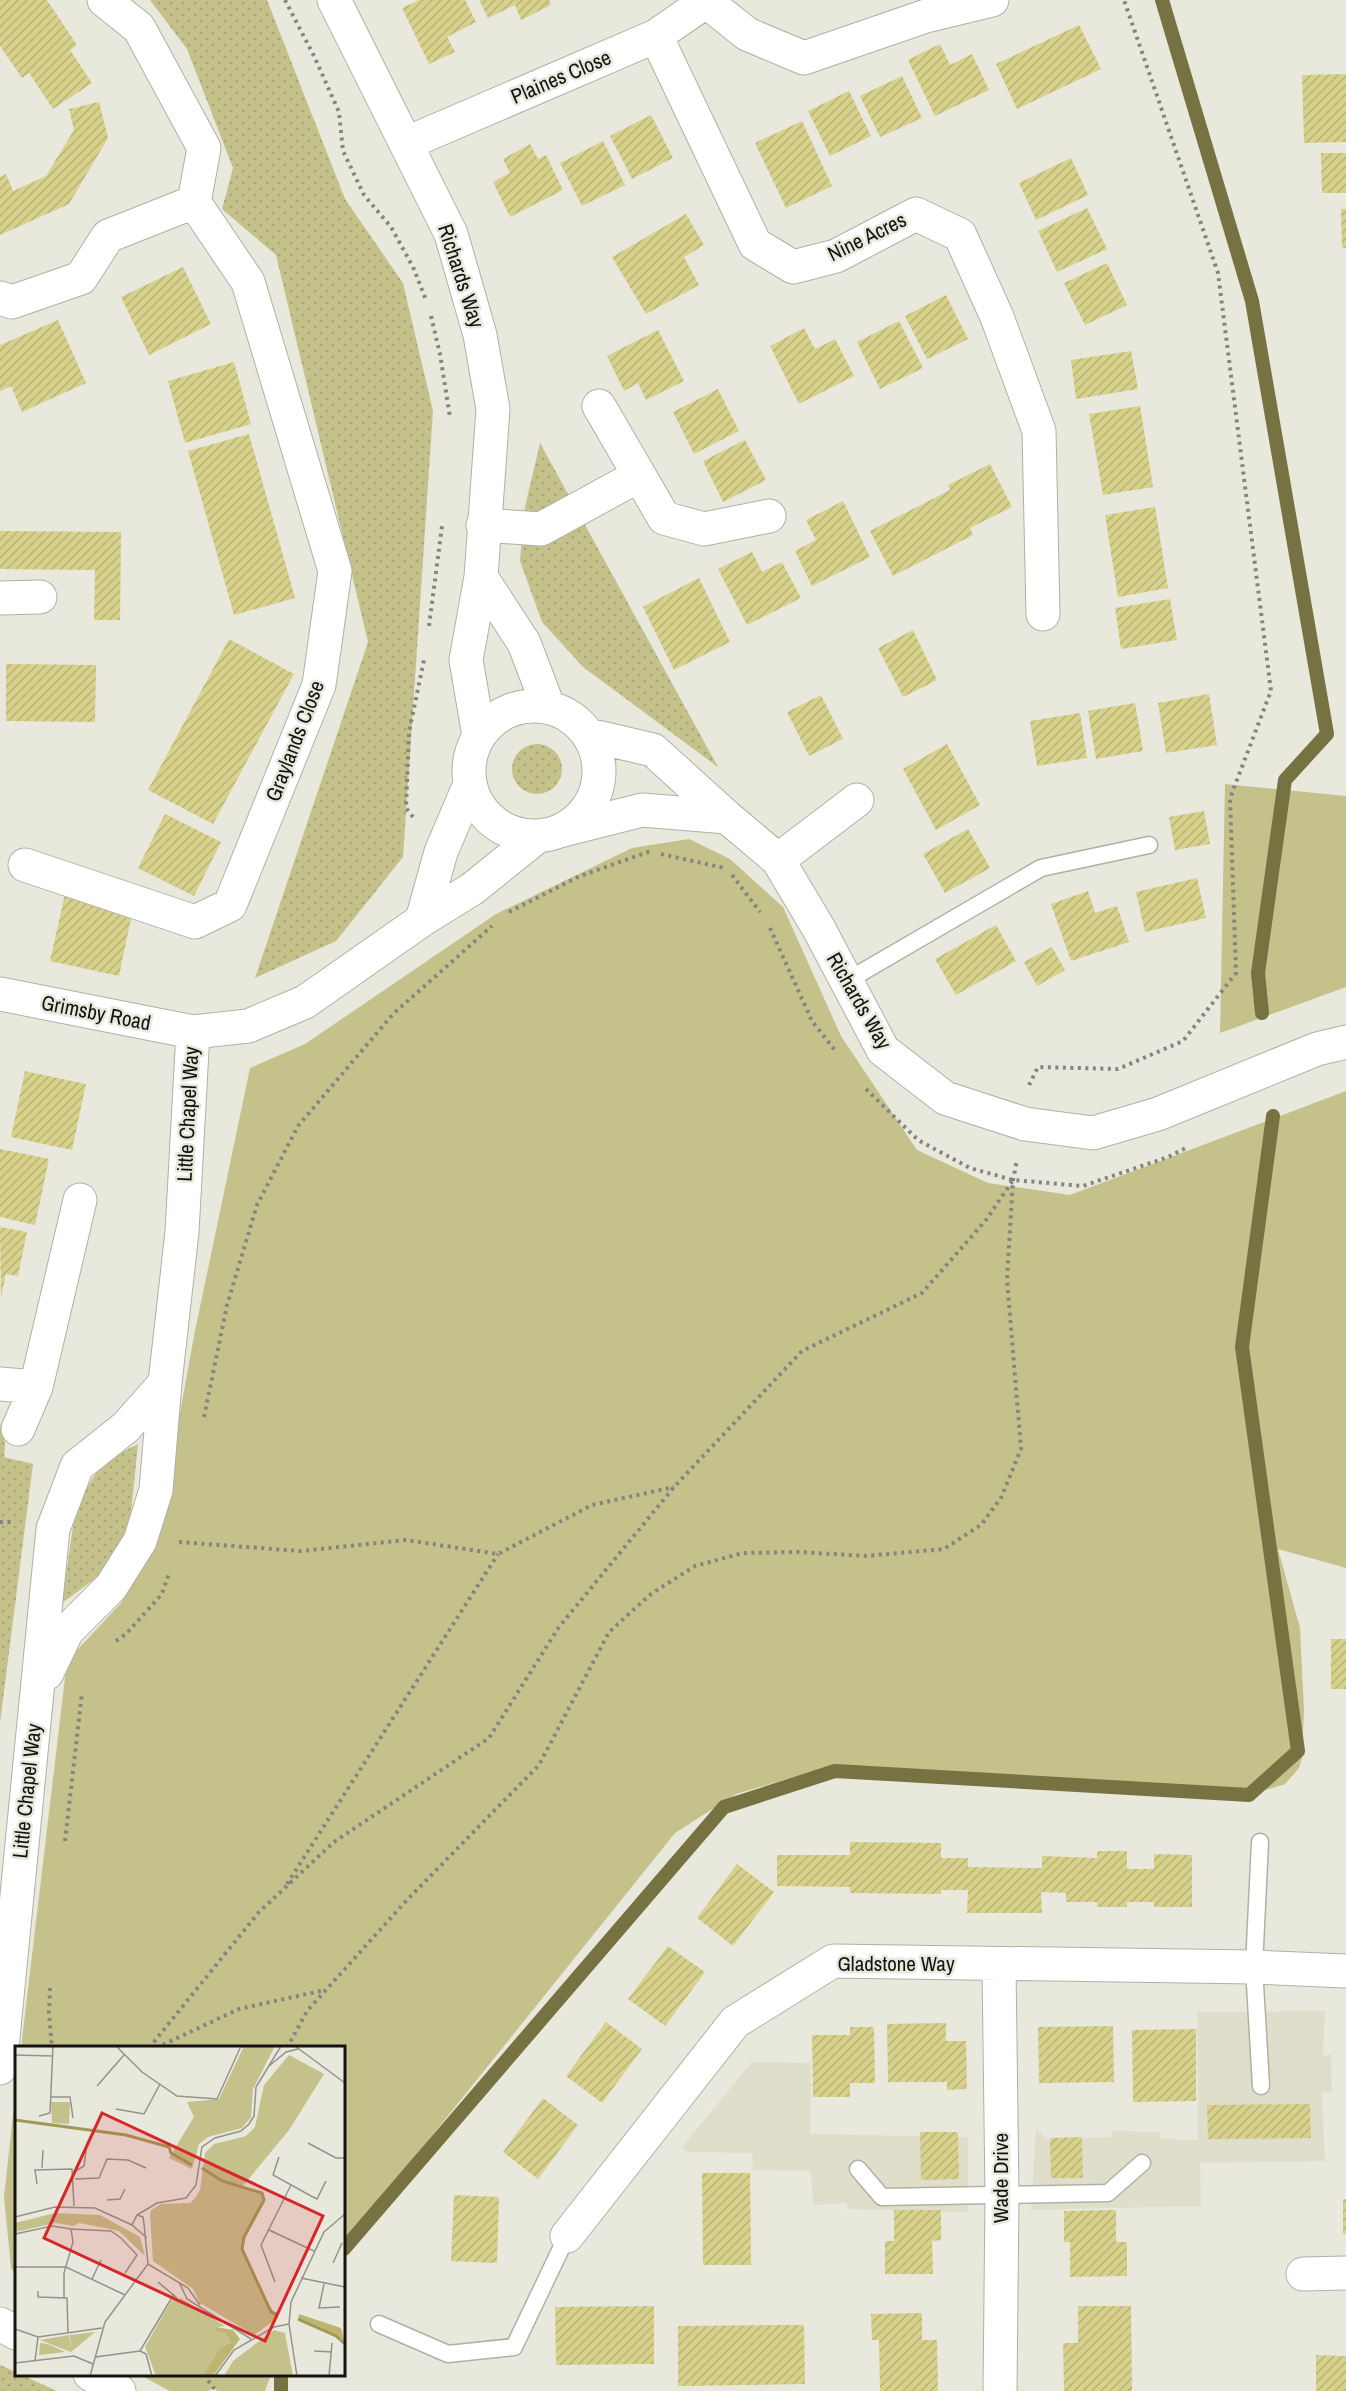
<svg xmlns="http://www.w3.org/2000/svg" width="1346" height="2391" viewBox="0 0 1346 2391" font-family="'Archivo Narrow',sans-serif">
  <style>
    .built { fill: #dfdecb }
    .grass { fill: url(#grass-dots) }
    .park { fill: #c5c18b }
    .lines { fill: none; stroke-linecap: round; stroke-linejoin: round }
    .stream { stroke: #777241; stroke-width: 14 }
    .building { fill: url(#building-hatch) }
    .service-casing { stroke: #b1b0a5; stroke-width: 19 }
    .minor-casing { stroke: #b1b0a5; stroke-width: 35 }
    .path { stroke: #85847d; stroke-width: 4; stroke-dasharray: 3 4.5; stroke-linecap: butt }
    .service { stroke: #fff; stroke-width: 16 }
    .minor { stroke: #fff; stroke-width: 33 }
    .labels { text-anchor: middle; stroke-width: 5; stroke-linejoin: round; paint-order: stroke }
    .street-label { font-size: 21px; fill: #14130f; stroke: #e9e8dd }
    .inset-river { fill: none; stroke: #a19a56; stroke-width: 3 }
    .inset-road { fill: none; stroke: #94938b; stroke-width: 1.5 }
    .view { fill: #d62828; fill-opacity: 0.15; stroke: #d62828; stroke-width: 3 }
    .inset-edge { fill: none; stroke: #14130f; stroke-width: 3 }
  </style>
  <defs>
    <pattern id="grass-dots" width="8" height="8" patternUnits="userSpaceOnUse" patternTransform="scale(1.5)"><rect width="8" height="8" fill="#c5c18b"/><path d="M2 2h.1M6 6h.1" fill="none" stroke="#a8a577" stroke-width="1.8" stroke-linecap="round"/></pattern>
    <pattern id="building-hatch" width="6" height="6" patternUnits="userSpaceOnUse" patternTransform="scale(1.5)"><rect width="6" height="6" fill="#d7d18b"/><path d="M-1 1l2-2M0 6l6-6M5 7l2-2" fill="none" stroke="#b8b377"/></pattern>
  </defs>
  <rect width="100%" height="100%" fill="#e9e8dd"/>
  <path class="built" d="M1325,2011L1323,2056L1331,2054L1332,2093L1322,2092L1325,2161L1200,2163L1201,2206L1031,2210L1036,2128L1047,2139L1111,2137L1113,2131L1159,2132L1160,2139L1198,2140L1197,2012Z
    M752,2062L811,2063L810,2134L968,2137V2212L847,2209V2203L813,2205L811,2171L753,2170L752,2153L688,2152L681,2148Z"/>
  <path class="grass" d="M150,0H267L345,199L403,283L433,411L403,857L336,941L255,978L368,642L276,255L222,209L233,168L187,49Z
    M540,443L718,767L583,667L542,622L520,561L525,507Z
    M512 769a25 25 0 1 1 50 0a25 25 0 1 1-50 0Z
    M0,1423L5,1444L4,1457L33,1464L0,1723Z
    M138,1444L129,1532L100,1575L62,1603L76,1505L103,1462Z
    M0,2365L16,2372V2374L22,2375L57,2391H0Z"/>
  <path class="park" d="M1225,784L1346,796V987L1220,1033Z
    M689,839L730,859L783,907L841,1036L917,1150L988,1183L1070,1195L1346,1091V1568L1278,1549L1300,1628L1304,1710L1302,1758L1299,1768L1285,1784L1266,1790L905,1780L818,1770L736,1794L675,1833L410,2163L344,2253V2048H21L67,1661L121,1603L157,1537L195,1331L250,1068L305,1044L496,914L632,848Z
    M16,2087V2276L11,2268L4,2197Z
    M140,2375H271L265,2391H218L213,2388L208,2391H170Z"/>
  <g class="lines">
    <path class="stream" d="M1162,0L1252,301L1327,734L1285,780L1258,973L1262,1013
      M344,2249L724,1807L835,1771L1249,1795L1298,1751L1242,1347L1273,1116
      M281,2391V2374"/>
  </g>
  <path class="building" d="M0,0H47L77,45L70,50L92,83L53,109L29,73L22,78L0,46Z
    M419,0H465L476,22L447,37L455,52L429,64L402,8Z
    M479,0H549L551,5L521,20L515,5L488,18Z
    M1079,25L1101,69L1017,109L996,64Z
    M940,44L950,65L972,54L989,90L935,116L908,60Z
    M1346,74V142L1304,143L1302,75Z
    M902,76L922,118L880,137L860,96Z
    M849,91L871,136L830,156L808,111Z
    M99,102L108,138L69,204L0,235V177L6,174L13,191L46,176L74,130L69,109Z
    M651,115L673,158L632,179L610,136Z
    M802,121L832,186L786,208L755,143Z
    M603,141L625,185L582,206L560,163Z
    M530,144L538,159L546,155L563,190L510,217L493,182L510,173L503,159Z
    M1321,153H1346V193H1322Z
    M1071,158L1088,195L1036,220L1019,183Z
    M1087,208L1107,249L1057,272L1038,231Z
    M1341,209H1346V248H1342Z
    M686,214L704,245L684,257L699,285L646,314L612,257Z
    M1107,263L1127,305L1085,325L1064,283Z
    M183,267L211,324L149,355L121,297Z
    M946,295L968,339L927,359L905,316Z
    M58,320L86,383L22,412L11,386L0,391V345Z
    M899,321L923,368L880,389L857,342Z
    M804,328L815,349L835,339L854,376L799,404L770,346Z
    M658,330L684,381L646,400L638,383L624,391L607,356Z
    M1131,351L1138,389L1076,399L1071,360Z
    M234,362L251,424L185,443L168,381Z
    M718,389L739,431L694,454L673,412Z
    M1140,406L1153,487L1103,495L1089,414Z
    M249,434L295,598L234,615L188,451Z
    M745,440L766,480L723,502L703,461Z
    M990,464L1012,507L970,528L973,535L893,576L870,531L950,490L948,485Z
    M843,501L870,557L812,586L795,551L816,540L806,520Z
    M1155,507L1168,588L1118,597L1105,515Z
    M0,531L121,532L120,620H94L95,570L0,569Z
    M752,552L762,572L782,562L801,598L747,625L718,569Z
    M699,578L730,642L674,670L643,607Z
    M1170,599L1177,640L1121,649L1115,608Z
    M913,630L937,680L903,697L878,648Z
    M229,639L294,674L213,824L148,790Z
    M6,664L96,665L95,722L6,721Z
    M1209,694L1217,745L1166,753L1158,703Z
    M821,695L843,739L809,756L787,712Z
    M1135,703L1143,751L1096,759L1088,711Z
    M1080,713L1087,758L1037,766L1030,721Z
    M947,744L980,805L936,830L903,769Z
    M1204,811L1210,844L1175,850L1169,817Z
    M165,814L221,842L194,896L138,868Z
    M968,829L990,868L945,893L923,854Z
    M1197,878L1206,918L1145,932L1136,892Z
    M1088,891L1095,913L1117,906L1129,942L1071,961L1051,904Z
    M65,894L133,909L119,976L50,961Z
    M996,925L1016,961L956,995L935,959Z
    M1052,947L1065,970L1037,986L1024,962Z
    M25,1071L86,1084L72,1150L11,1137Z
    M0,1149L49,1159L35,1225L0,1217Z
    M0,1227L27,1232L18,1276L6,1274L1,1297Z
    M1331,1639H1346V1689H1331Z
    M850,1842L941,1843V1858H968V1867L1042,1868V1856L1097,1858V1851H1127V1869H1154V1854L1192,1855V1907H1154V1902H1127V1907H1097V1902H1066V1893L1041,1892L1042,1913H967L968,1890H941V1894L850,1893V1887L777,1886V1855H850Z
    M737,1864L774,1892L733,1946L697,1918Z
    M668,1946L705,1972L665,2026L628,1999Z
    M606,2022L642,2049L602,2103L566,2076Z
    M946,2023V2041H966L967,2089L947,2090V2082H888L887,2024Z
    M1113,2026L1114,2082L1039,2083L1038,2027Z
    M850,2027H874L875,2083H850V2097H813L812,2035H850Z
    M1196,2029V2101L1133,2102L1132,2030Z
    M543,2098L578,2125L538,2179L503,2152Z
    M1310,2104L1311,2138L1208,2139L1207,2105Z
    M920,2132H958L959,2179L921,2180Z
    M1082,2137L1083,2178H1051L1050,2138Z
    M702,2173H750L751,2265H703Z
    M454,2195L499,2197L497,2263L451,2261Z
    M1343,2199H1346V2234H1343Z
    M894,2210H941V2240L932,2241L933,2274H885V2241H894Z
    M1116,2210V2242H1127V2276L1070,2277V2242H1064V2211Z
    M654,2306V2364L556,2365L555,2307Z
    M1078,2306H1131L1132,2391H1064L1063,2343H1078Z
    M922,2313V2340H937L938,2391H880L879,2340H872L871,2314Z
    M804,2325L805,2384L678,2386V2326Z
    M1316,2355L1346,2356V2391H1316Z"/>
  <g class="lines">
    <g class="service-casing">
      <path id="service" d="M845,982L1041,868L1149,845
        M1260,1842L1254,1967L1261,2086
        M858,2169L882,2197L1108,2193L1142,2163
        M379,2324L448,2354L514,2347L567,2236"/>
    </g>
    <g class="minor-casing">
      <path id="minor" d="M104,0L139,28L204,148L194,202
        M334,0L451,234L480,335L493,409L481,577L466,660L479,736
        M707,2L747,34L804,58L926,16L992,0
        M656,36L755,244L793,267L836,256L916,214L960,235L997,317L1039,431L1043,614
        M407,143L656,36L708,0
        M0,298L12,302L81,278L108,236L194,202
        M599,406L664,518L704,529L769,516
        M483,525L541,529L638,476
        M481,577L524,643L548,706
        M0,598L40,597
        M469 771a65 65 0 1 1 130 0a65 65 0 1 1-130 0Z
        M589,735L653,750L727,817L778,860L819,929L883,1050L945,1098L1025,1124L1093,1133L1158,1114L1317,1049L1346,1042
        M563,830L642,810L727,817
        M778,860L857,800
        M25,865L195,922L230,905L319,685L335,571L248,282L194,202
        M422,920L441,852L470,784
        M0,994L193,1032L248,1026L305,1002L422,920L472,889L538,836
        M0,1384L36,1387
        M18,1429L36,1387L80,1200
        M47,1673L67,1631L111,1587L140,1541L156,1490L165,1383L182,1232L193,1032
        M999,1965L1002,2196L1000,2391
        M0,2068L53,1529L77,1466L126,1427L165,1383
        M567,2236L735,2022L833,1961L1254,1967L1346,1971
        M1303,2274L1346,2273
        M0,2324L16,2333
        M90,2374L119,2391"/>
    </g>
    <path class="path" d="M285,0L314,56L339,112L343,151L364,195L391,227L413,267L426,300
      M431,316L440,354L450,417
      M429,626L442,526
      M413,817L406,808L409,732L424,660
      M661,854L724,868
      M732,875L760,912
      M509,912L580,876L651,851
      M770,928L812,1021L837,1053
      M1029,1085L1038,1067L1118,1069L1183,1041L1236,973L1230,798L1271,691L1218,273L1124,0
      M866,1089L918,1140L970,1168L1013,1180L1083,1186L1168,1157L1188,1147
      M204,1417L227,1305L257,1205L298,1126L393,1014L492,926
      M0,1522H14
      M179,1542L301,1551L406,1540L498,1554L592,1505L674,1487
      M116,1641L126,1634L162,1594L169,1573
      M65,1841L82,1693
      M287,1884L498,1554
      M50,1988L49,2013L52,2048
      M149,2048L259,1912L334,1842L489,1738L559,1627L674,1487L802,1351L922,1293L986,1220L1013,1180
      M156,2048L239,2009L325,1990
      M287,2048L307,2011L406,1901L539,1765L609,1632L651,1594L695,1566L743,1553L798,1552L866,1556L944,1549L981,1525L1001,1498L1021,1449L1007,1279L1013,1180L1017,1160
      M207,2374L206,2378L216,2391"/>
    <use href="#service" class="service"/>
    <use href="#minor" class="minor"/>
  </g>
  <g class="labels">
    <g class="street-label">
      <text transform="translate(561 77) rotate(-23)" y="7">Plaines Close</text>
      <text transform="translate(867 237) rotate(-26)" y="7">Nine Acres</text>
      <text transform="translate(461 276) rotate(72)" y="7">Richards Way</text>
      <text transform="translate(295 741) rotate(-69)" y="7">Graylands Close</text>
      <text transform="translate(859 1001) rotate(60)" y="7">Richards Way</text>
      <text transform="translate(96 1013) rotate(11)" y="7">Grimsby Road</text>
      <text transform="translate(188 1114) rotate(-87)" y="7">Little Chapel Way</text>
      <text transform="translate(27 1791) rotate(-84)" y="7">Little Chapel Way</text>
      <text x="896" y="1971">Gladstone Way</text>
      <text transform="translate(1001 2178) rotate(-90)" y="7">Wade Drive</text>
    </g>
  </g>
  <g transform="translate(15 2046)">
    <rect width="330" height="330" fill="#e9e8dd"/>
    <path d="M36,56H55L54,78L37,77ZM40,167L85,169L125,191L130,210L104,185L64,177L58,180L41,177L0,186V177ZM166,252L210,280L202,281V286L210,287L216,296L205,302L187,330H141L130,301L156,255ZM259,284L270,287L278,330H209L218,315ZM80,286L56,306L25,294L54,289L56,303L55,289ZM25,297L33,298L50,306L24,309Z" fill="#c5c18b"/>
    <path d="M284,268L326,282L330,298L327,293L283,275ZM201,281L218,284L225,293L198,330H187L205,302L216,296L210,287L202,286Z" fill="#bcb672"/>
    <path d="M229,0H260L238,43L236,71L227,82L193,91L184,98L177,123L154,112L179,71L172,56L204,53ZM274,9L309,28L274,84L228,140L249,150L226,201L246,247L263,272L239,289L185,257L178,243L138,215L135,170L136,164L146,158L175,157L181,151L185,144L190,107L199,98L231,90L240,81L249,39Z" fill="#c5c18b"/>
    <path class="inset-river" d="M0,74L111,89L154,101L156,107L177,119M187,122L207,135L247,147L249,154L229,191L227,203L256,266L263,269M283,273L321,290L330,298"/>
    <path class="inset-road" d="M101,0L127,26L162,50L202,53L226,0M280,0L330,37M0,9L37,10M254,20L271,6L283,3M82,40L109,9M35,51H55L58,72M101,63L129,68L145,38M24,70L35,67L38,0M293,97L321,112H330M264,111L258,129L296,150L302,153L311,135M27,122L28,104M59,126L69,120L72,97M330,126V145M60,133L84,132L92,113L113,114L131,122M22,138L20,124L57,123L59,160M92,154L105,153L110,143M122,169L142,157L171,152L181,139L187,101L200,92L226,85L234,78L239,70L241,41L266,0M0,171L40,161L80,162L117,179L132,192M117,179L122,169L128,171L129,178M56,183L96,185L106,192L122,209L110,227M254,184L299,205M0,188L37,180L56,183M318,217L327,197M133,218L173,242L185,259M0,221H51L110,249M286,232L330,241M77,233L86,214M143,236L162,252M164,236L172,253L236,293M260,236L246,199L276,139M309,238L304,262L325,261M23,245V251L52,252L53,286M49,252V227L58,196L56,183M0,283L23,291L87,282M125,305L131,308L137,330M299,305L317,306M80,311L125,305L159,248M20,315L23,291M0,317L59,310L78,318M75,330L90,276L133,218L129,178M200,330L219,304L259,281L274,278M282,330L274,278L276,256L309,186L330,168M290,330H309M314,330L317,297"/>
    <path class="view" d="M87,67L308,170L250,295L29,192Z"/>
    <rect width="330" height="330" class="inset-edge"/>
  </g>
</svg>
